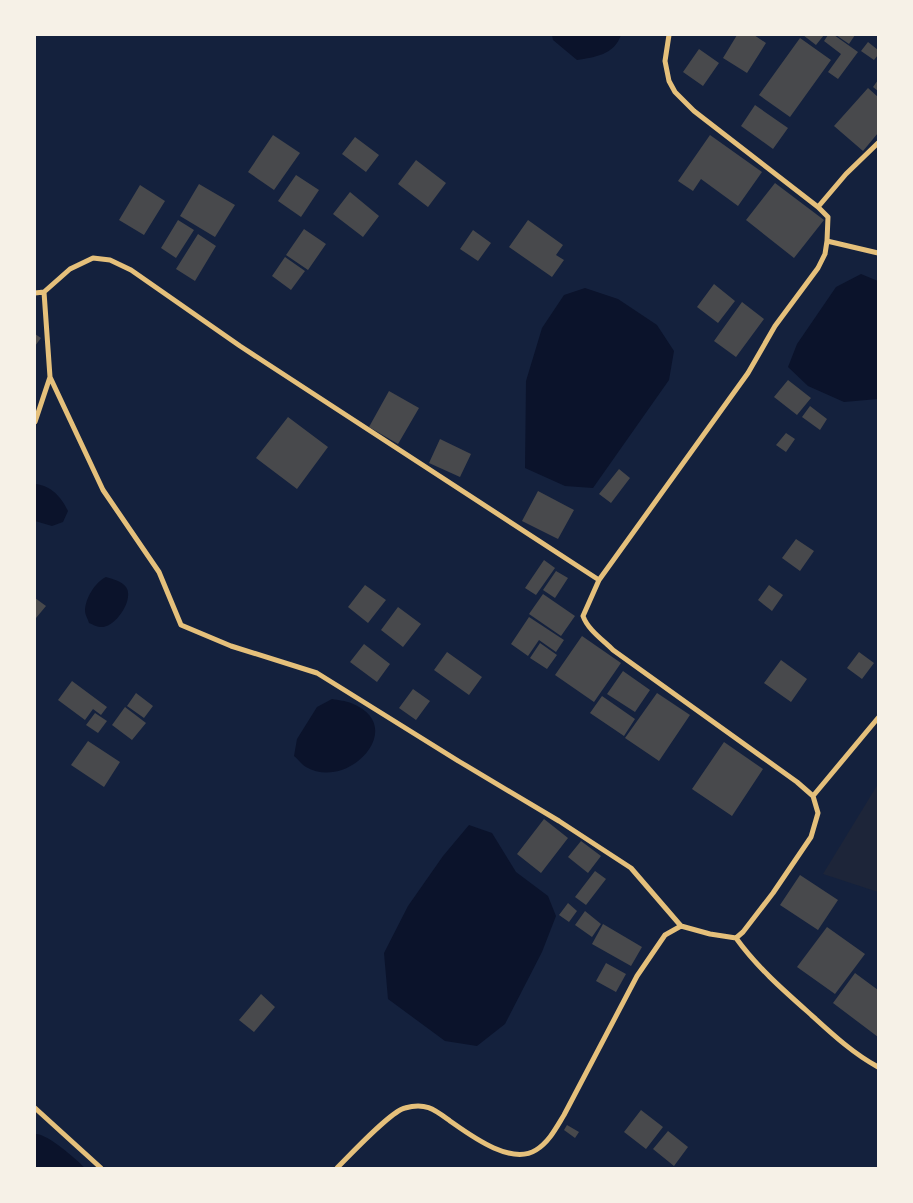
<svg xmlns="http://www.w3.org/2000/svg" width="913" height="1203" viewBox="0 0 913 1203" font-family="Barlow,sans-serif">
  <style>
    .green { fill: #1d2539 }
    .water { fill: #0b132b }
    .building { fill: #48494c }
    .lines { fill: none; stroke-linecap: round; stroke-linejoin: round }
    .minor { stroke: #e5c07b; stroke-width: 5 }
  </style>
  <rect width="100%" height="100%" fill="#14213d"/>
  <path class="green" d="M878,784V892L823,874Z"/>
  <path class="water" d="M552,35H621C614,55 595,57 577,60L553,40Z
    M861,274L878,281V399L844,402L808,386L788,367L797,344L836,287Z
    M585,288L618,299L657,325L674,351L669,380L593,488L565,486L525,468L526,381L542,328L564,295Z
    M35,484C51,485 62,498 68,511L63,522L52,526L35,521Z
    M106,577C112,579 122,581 126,587C135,600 114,629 100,627C97,627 92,624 89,623C88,619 85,615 85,611C85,599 95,582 106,577Z
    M332,699C338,700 346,701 351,703C410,726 348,792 306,767C302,765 298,759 294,756L297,739L317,707Z
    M469,825L492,833L516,872L548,896L556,916L542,952L505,1024L477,1046L445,1041L388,999L384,953L408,906L443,856Z
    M35,1134C47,1133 76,1159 85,1168H35Z"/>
  <path class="building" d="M737,35H754L766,43L747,73L723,58Z
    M803,35H824L816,45Z
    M828,35H834L858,52L838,79L828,72L841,54L824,41Z
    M836,35H855L849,44Z
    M800,38L831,60L790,117L759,95Z
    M868,42L878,50V55L874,60L861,51Z
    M699,49L719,63L703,86L683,72Z
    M878,80V91L873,87Z
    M868,88L878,97V133L863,151L834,126Z
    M755,105L788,128L773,149L741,126Z
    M273,135L300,153L274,190L248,172Z
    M710,135L762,172L738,206L701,179L693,191L678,181Z
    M355,137L379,155L366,172L342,154Z
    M416,160L446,183L428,207L398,184Z
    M296,175L319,190L301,217L278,201Z
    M775,183L824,220L794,258L746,220Z
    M199,184L235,205L215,237L180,216Z
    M140,185L165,201L144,235L119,220Z
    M350,192L379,216L363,237L333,214Z
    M178,220L194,230L176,258L161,248Z
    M528,220L563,245L556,255L564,260L552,277L509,247Z
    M304,229L326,244L308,270L286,255Z
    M473,230L491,243L478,261L460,249Z
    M198,234L216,246L195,281L176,269Z
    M285,257L305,271L291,290L272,276Z
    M714,284L735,301L718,323L697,307Z
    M742,302L764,319L736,357L714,341Z
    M35,334L41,338L35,346Z
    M788,380L811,398L797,415L774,397Z
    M389,391L419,408L398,444L369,427Z
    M810,406L827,419L820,430L802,417Z
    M288,417L328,447L297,489L256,458Z
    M786,433L795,439L786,452L776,445Z
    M440,439L471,454L460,477L429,463Z
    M619,469L630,478L611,503L599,494Z
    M538,491L574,510L558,539L522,521Z
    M796,539L814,551L800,571L782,558Z
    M544,560L555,568L536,595L525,588Z
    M556,571L568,578L555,598L543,590Z
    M365,585L386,600L368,623L348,607Z
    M769,585L783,595L772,611L758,600Z
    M543,594L575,616L561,636L529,614Z
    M35,598L46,606L36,618L35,617Z
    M398,607L421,624L403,647L381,630Z
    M529,617L564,640L556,652L539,640L528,656L511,644Z
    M582,636L621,663L594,702L555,675Z
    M540,643L557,655L547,669L530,658Z
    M364,644L390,664L377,682L350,662Z
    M447,652L482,677L469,695L434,670Z
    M859,652L874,663L862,679L847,668Z
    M781,660L807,679L791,702L764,683Z
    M623,671L650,690L635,712L607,694Z
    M72,681L107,707L101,715L93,709L85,720L58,700Z
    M413,689L430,701L416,720L399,708Z
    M136,693L153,706L144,718L127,706Z
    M657,693L690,715L659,761L625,738Z
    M602,696L635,719L624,736L590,713Z
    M125,707L146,723L132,740L112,725Z
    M95,713L107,721L98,733L86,725Z
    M88,741L120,762L104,787L71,765Z
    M724,742L763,769L732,816L692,789Z
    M544,819L568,838L541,873L517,854Z
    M581,841L601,856L588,873L568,857Z
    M595,871L606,879L586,905L575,897Z
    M800,875L838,900L818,930L780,905Z
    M568,903L577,911L569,922L559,915Z
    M585,911L601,924L592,937L575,925Z
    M603,924L642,947L631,966L592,944Z
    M827,927L865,954L835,994L797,967Z
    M606,963L626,974L616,992L596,981Z
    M855,973L878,990V1037L833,1003Z
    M261,994L275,1007L254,1032L239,1020Z
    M641,1110L663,1127L646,1149L624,1132Z
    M567,1125L579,1132L575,1138L564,1130Z
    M668,1131L688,1147L674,1166L653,1149Z"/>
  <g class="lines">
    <path class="minor" d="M669,35L665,61L669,81L675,92L694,111L818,207L828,217L827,241L825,254L818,268L775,326L748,373L599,580L583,616C588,630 603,640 613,650L797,782L813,796L818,813L811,837L773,893L743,932L736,938
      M818,207L846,174L878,143
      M827,241L878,253
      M35,293L44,292L70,269L93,258L110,260L131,270L240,346L599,580
      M50,377L103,490L159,572L181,625L231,646L317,673L460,762L559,821L631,868L681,926
      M35,422L50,377L44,292
      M813,796L878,718
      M35,1108L101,1168
      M337,1168C350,1155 391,1111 405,1108C426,1102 435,1110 450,1121C470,1135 511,1166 536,1150C549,1142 556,1128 564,1115L637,976L665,935L681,926L710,934L736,938C756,966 782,989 808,1012C830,1032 852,1053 878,1067"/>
  </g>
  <rect width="913" height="1203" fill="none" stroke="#f6f1e7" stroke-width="72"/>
</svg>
